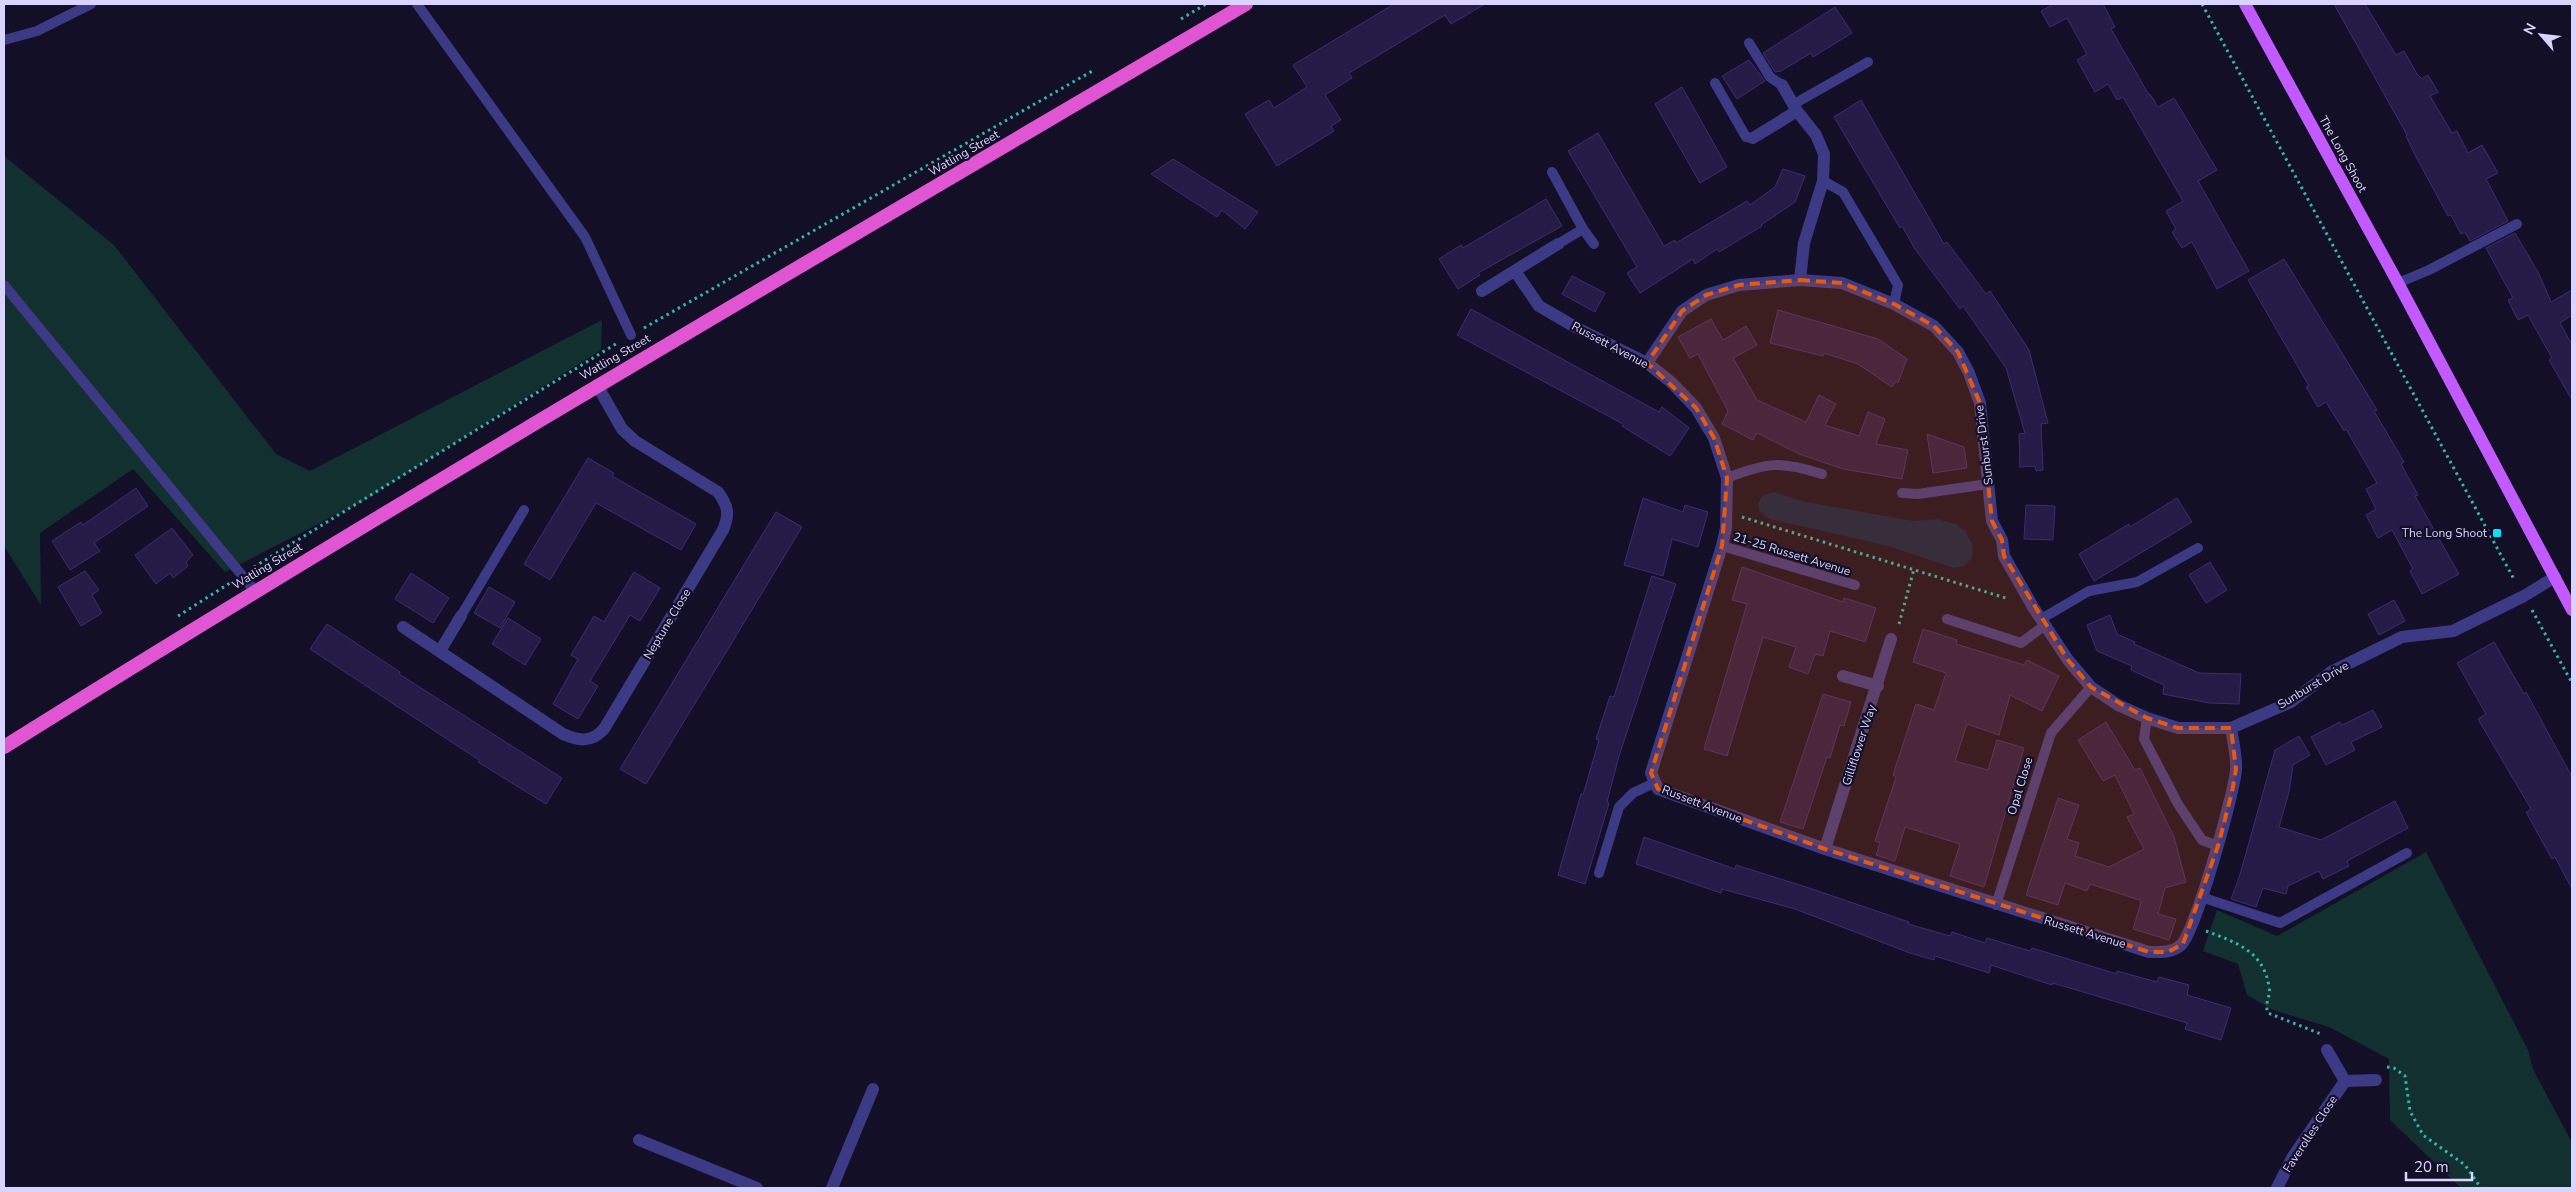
<svg xmlns="http://www.w3.org/2000/svg" width="2576" height="1192" viewBox="0 0 2576 1192" font-family="'Nunito Sans',sans-serif">
  <style>
    .green { fill: #12302f }
    .water { fill: #0c2248 }
    .building { fill: #241b47; stroke: #3b2d73 }
    .lines { fill: none; stroke-linecap: round; stroke-linejoin: round }
    .path { stroke: #2fb8b0; stroke-width: 3; stroke-dasharray: 2.5 4; stroke-linecap: butt }
    .service { stroke: #3d3a85; stroke-width: 10 }
    .minor { stroke: #3d3a85; stroke-width: 12 }
    .primary { stroke: #c25bff; stroke-width: 12 }
    .trunk { stroke: #e055d1; stroke-width: 14 }
    .marked { fill: #e8590c; fill-opacity: 0.2; stroke: #e8590c; stroke-width: 4; stroke-dasharray: 10 6; stroke-linejoin: round }
    .poi-dot { fill: #00e5ff; stroke: #130f26; stroke-width: 2 }
    .labels { text-anchor: middle; stroke-width: 4.5; stroke-linejoin: round; paint-order: stroke }
    .street-label { font-size: 12px; fill: #d9d4ff; stroke: #130f26 }
    .poi-label { font-size: 12px; fill: #d9d4ff; stroke: #130f26; text-anchor: end }
  </style>
  <rect width="100%" height="100%" fill="#130f26"/>
  <path class="green" d="M4,156L114,245L276,454L310,471L602,320L601,350L365,500L225,572L133,469L40,533L41,605L4,546Z
    M2426,852L2528,1050L2533,1069L2572,1143V1188H2461L2390,1120L2389,1059L2329,1027L2273,1010L2247,995L2238,964L2203,951L2217,910L2277,936Z"/>
  <path class="water" d="M1774,492L1806,502L1914,521L1937,519L1956,524L1965,531L1972,544L1973,556L1964,566L1954,568L1888,546L1770,519L1760,512L1758,504L1762,496Z"/>
  <path class="building" d="M1394,4H1485L1451,24L1445,15L1349,73L1352,78L1325,95L1341,120L1331,126L1334,131L1277,166L1245,114L1269,100L1274,108L1307,87L1293,65Z
    M2054,4H2103L2115,27L2111,29L2149,95L2150,94L2158,107L2174,98L2217,170L2198,181L2249,271L2217,289L2192,242L2182,248L2172,232L2176,229L2166,211L2183,201L2123,97L2117,100L2108,84L2095,92L2077,60L2087,54L2067,18L2050,27L2041,11Z
    M2334,4H2365L2396,55L2404,51L2417,74L2422,79L2428,75L2438,92L2430,96L2452,133L2457,131L2468,153L2482,145L2498,173L2486,179L2508,221L2470,241L2465,232L2461,234L2451,215L2448,216L2414,153L2406,136L2407,135Z
    M1835,7L1852,33L1813,57L1811,53L1781,71L1775,72L1763,53Z
    M1749,60L1765,81L1737,99L1722,76Z
    M1682,87L1727,167L1700,183L1655,104Z
    M1861,100L1944,244L1947,242L1986,294L1990,291L2029,350L2048,423L2041,424L2043,470L2036,471L2035,466L2020,467L2019,434L2025,433L2006,368L1963,306L1960,309L1915,249L1902,226L1900,228L1834,117Z
    M1598,133L1664,246L1675,240L1676,243L1747,201L1750,205L1775,187L1783,169L1805,176L1795,202L1761,225L1762,226L1719,252L1717,249L1695,264L1693,259L1640,293L1627,273L1637,267L1568,151Z
    M1173,159L1258,212L1245,229L1222,210L1217,217L1151,174Z
    M1546,199L1562,226L1478,273L1480,275L1458,289L1439,259L1461,245L1463,248Z
    M2515,233L2539,274L2551,302L2572,290V315L2560,323L2572,345V400L2549,360L2552,358L2528,315L2518,320L2508,300L2513,298L2486,248Z
    M2284,259L2377,410L2374,411L2404,462L2401,464L2418,495L2415,496L2459,574L2422,594L2410,571L2413,569L2392,530L2378,538L2366,515L2376,509L2366,489L2377,483L2346,429L2344,431L2326,402L2318,407L2306,387L2309,386L2248,280Z
    M1572,276L1605,293L1595,312L1562,294Z
    M1471,309L1659,412L1662,407L1689,428L1670,456L1622,426L1623,424L1457,335Z
    M1778,310L1878,339L1907,359L1898,383L1896,381L1892,387L1858,364L1824,353L1823,356L1770,343Z
    M1711,319L1723,340L1746,326L1757,345L1733,358L1757,400L1806,422L1819,395L1836,404L1825,425L1859,436L1868,412L1885,419L1876,444L1908,450L1902,479L1843,469L1799,454L1757,433L1753,440L1722,424L1728,411L1698,354L1690,358L1678,337Z
    M1927,434L1964,447L1967,468L1933,473Z
    M588,458L614,473L612,476L696,524L681,550L596,503L550,580L524,564Z
    M136,488L148,506L94,543L100,551L70,570L52,541L81,522L83,525Z
    M1643,498L1683,512L1685,505L1708,512L1698,547L1672,539L1663,576L1624,565Z
    M2177,498L2192,522L2094,581L2079,554L2129,524L2130,527Z
    M2026,505L2055,506L2053,540L2024,539Z
    M776,512L802,527L646,784L620,769Z
    M172,528L193,555L186,562L188,566L173,578L170,573L156,584L135,555Z
    M2210,562L2227,590L2206,603L2189,575Z
    M1742,567L1843,602L1844,598L1876,608L1865,642L1830,631L1823,656L1815,654L1808,674L1789,667L1796,647L1763,637L1727,756L1704,749L1747,604L1732,600Z
    M85,571L99,590L92,595L102,613L81,626L58,587Z
    M634,572L660,588L640,621L630,615L590,681L598,686L578,719L553,704L578,659L571,655L594,616L604,622Z
    M411,573L449,598L433,623L395,599Z
    M1652,576L1676,584L1619,756L1607,802L1609,803L1585,884L1558,875L1581,794L1583,795L1599,740L1596,739L1610,696L1614,697Z
    M489,587L515,602L500,628L474,613Z
    M2394,600L2405,621L2379,635L2368,614Z
    M2110,615L2117,634L2135,642L2134,644L2199,673L2241,674L2239,704L2209,703L2163,694L2164,685L2131,670L2132,666L2097,651L2087,625Z
    M508,618L541,639L525,665L492,644Z
    M327,624L400,672L399,674L562,778L546,804L478,762L479,760L310,649Z
    M1923,629L1957,640L1956,644L2024,665L2027,660L2059,676L2042,711L2010,695L1999,735L1967,724L1955,761L1988,770L1997,740L2024,748L1984,887L1950,876L1960,844L1905,827L1895,861L1876,855L1880,843L1875,841L1896,777L1893,775L1916,704L1934,710L1946,673L1913,662Z
    M2494,642L2524,694L2526,692L2572,777V889L2555,857L2552,859L2526,812L2531,809L2478,719L2486,714L2457,663Z
    M1823,694L1851,702L1844,726L1840,725L1830,758L1827,757L1803,829L1780,822Z
    M2373,710L2382,727L2351,742L2355,750L2326,765L2311,737L2340,722L2342,725Z
    M2106,722L2135,770L2140,768L2174,837L2186,882L2165,888L2158,914L2176,919L2169,940L2133,929L2141,902L2139,900L2090,884L2087,891L2065,883L2058,905L2026,895L2058,798L2079,805L2067,839L2079,843L2075,856L2109,867L2144,849L2127,817L2134,814L2115,775L2103,781L2078,740Z
    M2299,736L2310,755L2293,765L2289,792L2279,827L2321,840L2395,801L2408,828L2347,861L2349,866L2323,879L2319,871L2288,886L2286,894L2263,888L2256,907L2231,899L2239,878L2275,750Z
    M1644,837L1735,869L1736,865L1806,887L1909,922L1908,924L1950,936L1952,932L1985,943L1987,938L2030,951L2032,948L2117,974V971L2157,982L2159,977L2189,985L2187,995L2231,1008L2221,1040L2185,1029L2187,1023L2053,983L2052,985L1991,965L1989,973L1935,956L1934,960L1910,953L1795,909L1722,889L1721,893L1636,864Z"/>
  <g class="lines">
    <path class="path" d="M2202,4L2515,581
      M1181,19L1206,4
      M644,328L1094,70
      M1742,517L2009,599
      M254,567L619,342
      M2532,610L2572,683
      M178,616L230,583
      M1899,624L1914,569
      M2206,931C2235,942 2264,951 2269,987C2271,997 2264,1003 2268,1013L2321,1034
      M2387,1067L2394,1068L2405,1076L2410,1111L2423,1135L2465,1165L2481,1188"/>
    <path class="service" d="M417,4L585,237L631,335
      M4,40L37,31L91,4
      M1749,43L1770,77L1782,85
      M1715,83L1746,137L1753,138
      M1794,104L1868,62
      M1552,172L1583,229L1594,244
      M1823,181L1843,192L1898,285L1894,304
      M1558,244L1583,229
      M2398,283L2429,270L2517,224
      M4,285L254,590
      M1727,478C1768,462 1780,461 1822,474
      M1902,493L1918,494L1988,484
      M1722,546L1855,585
      M461,616L524,510
      M1947,619L2021,643L2045,625
      M2041,619L2089,591L2137,582L2198,548
      M2147,718L2144,739L2178,804L2202,840L2218,846
      M1599,873L1619,807L1633,793L1654,783
      M2201,897L2280,923L2407,853
      M1996,905L2051,733L2091,687"/>
    <path class="minor" d="M1782,85L1797,111L1816,135L1824,154L1823,181L1804,243L1800,280
      M1753,138L1797,111
      M1515,271L1539,306L1575,327L1647,363L1671,382L1696,408L1714,438L1727,478L1726,528L1722,546L1651,773L1658,789L1825,849L2149,952C2161,952 2172,953 2181,945C2195,933 2234,794 2236,770C2237,757 2233,742 2231,728
      M1482,291L1558,244
      M1647,363L1682,311L1706,295L1739,285L1800,280L1842,283L1894,304L1934,326L1958,352L1969,373L1980,403L1992,521L2002,540L2004,556L2033,607L2068,660L2091,687L2118,705L2147,718L2178,728H2231L2291,702L2331,672L2402,637L2453,631L2524,596L2555,577
      M403,627L563,734C579,741 591,743 604,729L723,530C730,514 728,506 718,492L635,441L622,429L597,385
      M440,651L461,616
      M1843,676L1878,686
      M1825,849L1891,639
      M2327,1050L2345,1081L2376,1080
      M639,1140L757,1188
      M832,1188L873,1089
      M2277,1188L2292,1158L2345,1081"/>
    <path class="primary" d="M2245,4L2398,283L2572,610"/>
    <path class="trunk" d="M4,747C413,491 830,249 1246,4"/>
  </g>
  <path class="marked" d="M1800,280L1842,283L1894,304L1934,326L1958,352L1980,403L1992,521L2002,540L2004,556L2068,660L2091,687L2147,718L2178,728H2231L2236,769L2232,792L2218,846L2183,944L2168,952H2149L1825,849L1658,789L1651,773L1722,546L1727,478L1714,438L1696,408L1647,363L1682,311L1706,295L1739,285Z"/>
  <rect class="poi-dot" x="2492" y="528" width="10" height="10" rx="2.5"/>
  <g class="labels">
    <g class="street-label">
      <text transform="translate(964 153) rotate(-30)" y="4">Watling Street</text>
      <text transform="translate(2343 154) rotate(61)" y="4">The Long Shoot</text>
      <text transform="translate(1610 345) rotate(28)" y="4">Russett Avenue</text>
      <text transform="translate(615 357) rotate(-30)" y="4">Watling Street</text>
      <text transform="translate(1984 445) rotate(-97)" y="4">Sunburst Drive</text>
      <text transform="translate(1792 554) rotate(17)" y="4">21-25 Russett Avenue</text>
      <text transform="translate(267 566) rotate(-31)" y="4">Watling Street</text>
      <text transform="translate(667 624) rotate(-59)" y="4">Neptune Close</text>
      <text transform="translate(2313 685) rotate(-31)" y="4">Sunburst Drive</text>
      <text transform="translate(1859 745) rotate(-72)" y="4">Gilliflower Way</text>
      <text transform="translate(2020 786) rotate(-73)" y="4">Opal Close</text>
      <text transform="translate(1702 804) rotate(21)" y="4">Russett Avenue</text>
      <text transform="translate(2085 932) rotate(17)" y="4">Russett Avenue</text>
      <text transform="translate(2310 1134) rotate(-57)" y="4">Faverolles Close</text>
    </g>
    <g class="poi-label">
      <text x="2487" y="537">The Long Shoot</text>
    </g>
  </g>
  <rect width="2576" height="1192" fill="none" stroke="#d9d4ff" stroke-width="10"/>
  <g transform="translate(2541 35) rotate(298)" stroke="#130f26" stroke-width="4" paint-order="stroke">
  <path d="M0-4L9 19L0 12L-9 19Z" fill="#d9d4ff"/>
  <text y="-8" font-size="14" font-weight="bold" text-anchor="middle" fill="#d9d4ff">N</text>
  </g>
  <path d="M2406 1172v8h66v-8" fill="none" stroke="#d9d4ff" stroke-width="2.5"/>
  <text x="2414" y="1172" font-size="15" fill="#d9d4ff" stroke="#130f26" stroke-width="4" paint-order="stroke">20 m</text>
</svg>
